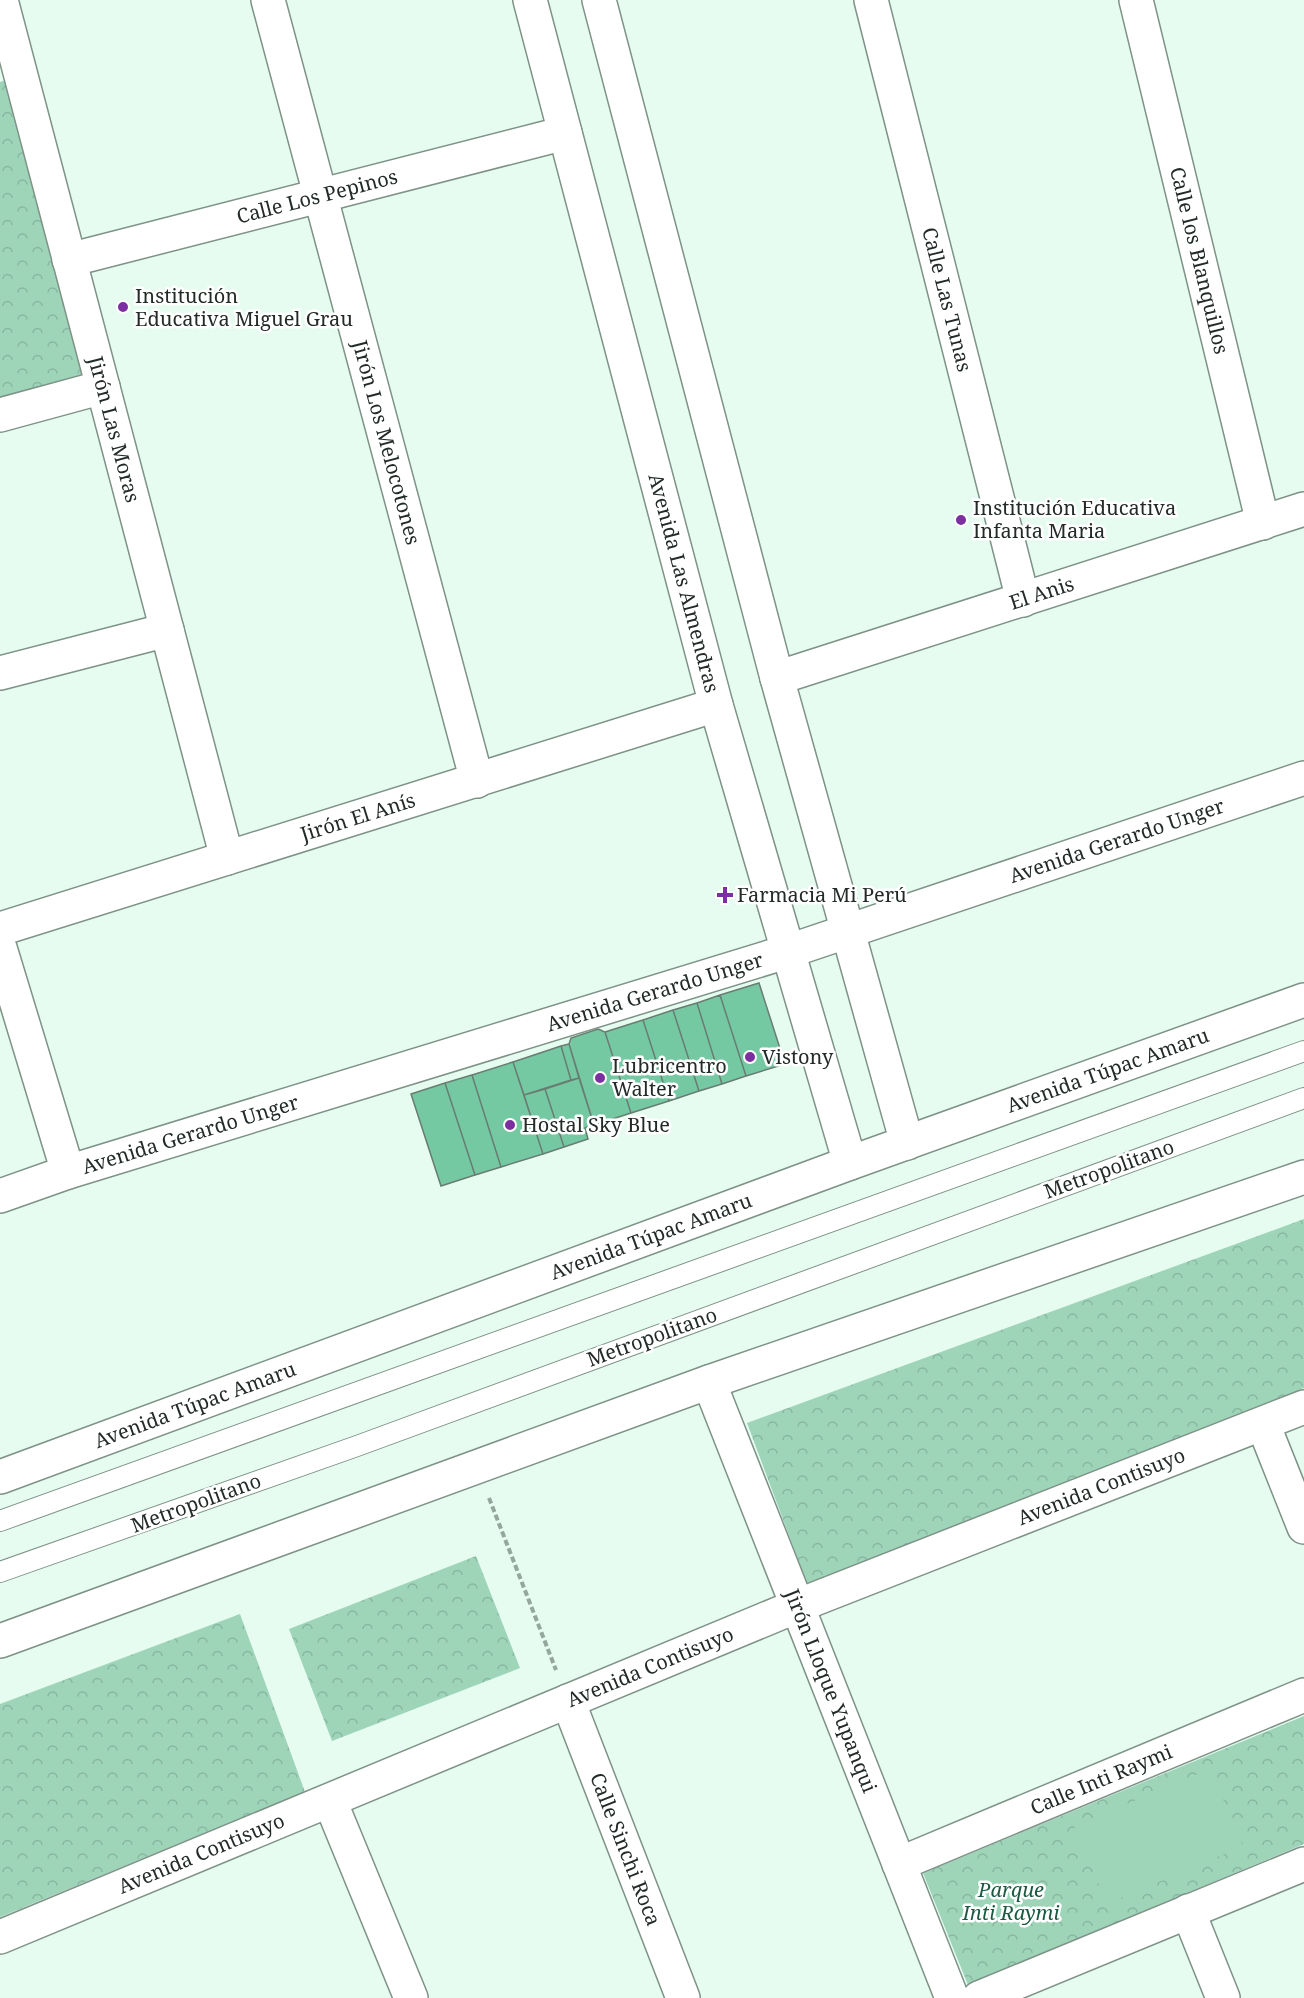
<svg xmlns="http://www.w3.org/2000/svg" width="1304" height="1998" viewBox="0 0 1304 1998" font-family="'Noto Serif',serif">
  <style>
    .forest { fill: url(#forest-crowns) }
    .pitch { fill: #9ed5b9 }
    .building { fill: #75c9a2; stroke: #697c72; stroke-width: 1.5 }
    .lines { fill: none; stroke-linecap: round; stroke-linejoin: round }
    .lane-casing { stroke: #7e9287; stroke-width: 22 }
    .street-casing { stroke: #7e9287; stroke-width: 36 }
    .secondary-casing { stroke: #7e9287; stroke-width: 36 }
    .primary-casing { stroke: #7e9287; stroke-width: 36 }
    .path { stroke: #95a69d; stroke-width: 4; stroke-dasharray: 6 3; stroke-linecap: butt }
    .lane { stroke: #fff; stroke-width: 20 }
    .street { stroke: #fff; stroke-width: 33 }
    .secondary { stroke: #fff; stroke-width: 33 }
    .primary { stroke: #fff; stroke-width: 33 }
    .poi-dot { fill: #7c2fa0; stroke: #fff; stroke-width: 2 }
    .labels { text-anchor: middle; stroke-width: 5; stroke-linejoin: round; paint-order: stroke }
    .street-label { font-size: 20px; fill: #232b27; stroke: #fff }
    .poi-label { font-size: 20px; fill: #232b27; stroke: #fff; text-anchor: start }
    .park-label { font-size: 20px; font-style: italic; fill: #1a5a41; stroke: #fff }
  </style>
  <defs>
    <pattern id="forest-crowns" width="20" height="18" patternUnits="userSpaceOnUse" patternTransform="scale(1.5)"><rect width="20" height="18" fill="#9ed5b9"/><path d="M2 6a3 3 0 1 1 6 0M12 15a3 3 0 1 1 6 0" fill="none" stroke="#88b79f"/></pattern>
  </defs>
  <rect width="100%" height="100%" fill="#e6fcf0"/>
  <path class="forest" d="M9,79L89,376L0,400V82Z
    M1304,1219V1388L809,1589L747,1423Z
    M476,1556L520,1668L332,1741L289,1629Z
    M240,1614L305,1792L0,1917V1704Z
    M1304,1716V1844L968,1985L923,1873Z"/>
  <path class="pitch" d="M1210,1769L1243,1846L1107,1904L1074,1826Z"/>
  <path class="building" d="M759,983L785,1064L746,1076L720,995Z
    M720,995L746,1076L722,1084L697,1003Z
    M697,1003L722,1084L699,1091L673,1010Z
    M673,1010L699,1091L669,1101L643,1020Z
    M643,1020L669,1101L631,1113L605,1032Z
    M598,1029L605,1032L631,1113L594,1125L569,1044L571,1038Z
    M569,1044L579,1078L571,1080L561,1046Z
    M561,1046L571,1080L524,1095L513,1062Z
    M513,1062L543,1154L501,1167L472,1075Z
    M472,1075L501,1167L475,1175L445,1083Z
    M579,1078L594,1125L585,1128L588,1139L564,1147L545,1089Z
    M445,1083L475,1175L441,1186L411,1094Z
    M545,1089L564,1147L543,1154L524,1095Z"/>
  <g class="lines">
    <g class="lane-casing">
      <path id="lane" d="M0,1521L1304,1051
        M0,1572L357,1446L1304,1098"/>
    </g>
    <g class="street-casing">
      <g id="street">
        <path id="s1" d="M1,0L227,858"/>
        <path id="s2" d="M268,0L477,781"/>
        <path id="s3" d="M871,0L1023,600"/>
        <path id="s4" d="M1136,0L1263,523"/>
        <path id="s5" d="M69,260L565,133"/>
        <path d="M0,415L103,387"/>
        <path d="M0,673L167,630"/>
        <path id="s6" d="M777,678L1304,509"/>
        <path id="s7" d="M0,929L716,705"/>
        <path d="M0,948L68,1172"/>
        <path d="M1263,1424L1304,1527"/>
        <path id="s8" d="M568,1701L683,1998"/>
        <path d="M330,1801L411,1998"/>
        <path id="s9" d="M899,1864L1304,1695"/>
        <path d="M1188,1911L1223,1998"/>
        <path d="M979,1998L1304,1864"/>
      </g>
    </g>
    <g class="secondary-casing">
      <g id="secondary">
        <path id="s10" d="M530,0L716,705L850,1163"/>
        <path d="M599,0L777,678L907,1143"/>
        <path id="s11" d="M0,1196L68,1172L786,952L1304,778"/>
        <path id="s12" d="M709,1382L952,1998"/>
        <path id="s13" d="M0,1937L797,1606L1304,1407"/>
      </g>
    </g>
    <g class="primary-casing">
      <g id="primary">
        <path id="s14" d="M0,1477L850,1163L1304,1000"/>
        <path d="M0,1641L709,1382L1304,1177"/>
      </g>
    </g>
    <path class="path" d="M489,1498L556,1670"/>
    <use href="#lane" class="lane"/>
    <use href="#street" class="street"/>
    <use href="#secondary" class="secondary"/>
    <use href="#primary" class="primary"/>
  </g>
  <g class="poi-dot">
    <circle cx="123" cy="307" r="6"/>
    <circle cx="961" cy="520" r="6"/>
    <path d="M722 886h6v6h6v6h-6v6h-6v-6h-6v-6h6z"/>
    <circle cx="750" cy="1057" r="6"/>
    <circle cx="600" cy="1078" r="6"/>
    <circle cx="510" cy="1125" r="6"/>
  </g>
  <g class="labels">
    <g class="street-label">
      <text dy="7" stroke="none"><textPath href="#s5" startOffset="256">Calle Los Pepinos</textPath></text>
      <text dy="7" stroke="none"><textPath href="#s4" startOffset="268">Calle los Blanquillos</textPath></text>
      <text dy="7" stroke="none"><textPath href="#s3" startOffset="309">Calle Las Tunas</textPath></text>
      <text dy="7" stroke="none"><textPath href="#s1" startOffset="444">Jirón Las Moras</textPath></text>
      <text dy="7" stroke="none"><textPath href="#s2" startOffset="458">Jirón Los Melocotones</textPath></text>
      <text dy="7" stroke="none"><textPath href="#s10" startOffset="603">Avenida Las Almendras</textPath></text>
      <text dy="7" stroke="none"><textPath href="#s6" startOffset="278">El Anis</textPath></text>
      <text dy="7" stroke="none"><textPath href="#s7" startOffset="375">Jirón El Anís</textPath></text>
      <text dy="7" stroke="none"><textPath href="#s11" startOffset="1172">Avenida Gerardo Unger</textPath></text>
      <text dy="7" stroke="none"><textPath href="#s11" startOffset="686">Avenida Gerardo Unger</textPath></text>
      <text dy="7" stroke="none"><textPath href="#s14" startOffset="1180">Avenida Túpac Amaru</textPath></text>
      <text dy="7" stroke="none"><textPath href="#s11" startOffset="200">Avenida Gerardo Unger</textPath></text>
      <text transform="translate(1109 1169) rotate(-20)" y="7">Metropolitano</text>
      <text dy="7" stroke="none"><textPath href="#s14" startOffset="694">Avenida Túpac Amaru</textPath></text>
      <text transform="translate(652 1337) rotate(-20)" y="7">Metropolitano</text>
      <text dy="7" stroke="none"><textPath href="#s14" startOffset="208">Avenida Túpac Amaru</textPath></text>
      <text dy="7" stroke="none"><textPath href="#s13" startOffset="1190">Avenida Contisuyo</textPath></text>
      <text transform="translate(196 1503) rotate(-20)" y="7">Metropolitano</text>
      <text dy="7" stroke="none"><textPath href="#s13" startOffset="704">Avenida Contisuyo</textPath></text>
      <text dy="7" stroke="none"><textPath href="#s12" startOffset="332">Jirón Lloque Yupanqui</textPath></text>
      <text dy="7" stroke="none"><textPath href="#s9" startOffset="219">Calle Inti Raymi</textPath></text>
      <text dy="7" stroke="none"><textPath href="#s8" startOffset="159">Calle Sinchi Roca</textPath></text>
      <text dy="7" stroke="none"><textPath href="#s13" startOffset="218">Avenida Contisuyo</textPath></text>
    </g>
    <g class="poi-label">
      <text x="135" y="303">Institución<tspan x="135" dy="23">Educativa Miguel Grau</tspan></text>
      <text x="973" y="515">Institución Educativa<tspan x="973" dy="23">Infanta Maria</tspan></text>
      <text x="737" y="902">Farmacia Mi Perú</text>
      <text x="762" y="1064">Vistony</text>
      <text x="612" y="1073">Lubricentro<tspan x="612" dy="23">Walter</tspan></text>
      <text x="522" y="1132">Hostal Sky Blue</text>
    </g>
    <g class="park-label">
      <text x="1011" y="1897">Parque<tspan x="1011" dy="23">Inti Raymi</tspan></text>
    </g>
  </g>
</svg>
